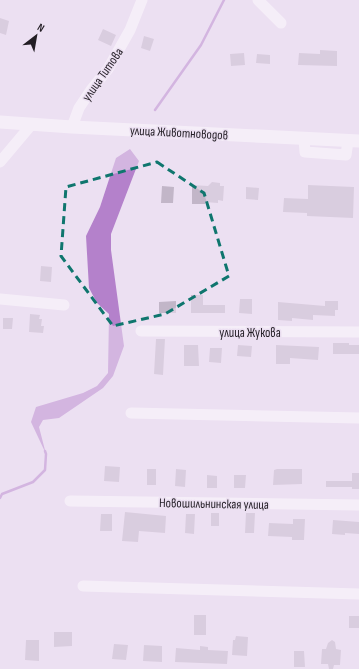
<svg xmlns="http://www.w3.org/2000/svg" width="359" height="669" viewBox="0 0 359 669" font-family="'Sofia Sans Condensed',sans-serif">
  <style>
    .water { fill: #b481cb }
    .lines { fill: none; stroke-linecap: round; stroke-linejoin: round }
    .stream { stroke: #b481cb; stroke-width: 2.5 }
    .building { fill: #c2b6c8 }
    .minor { stroke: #fff; stroke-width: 11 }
    .major { stroke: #fff; stroke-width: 13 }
    .marked { fill: none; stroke: #0f766e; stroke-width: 3; stroke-dasharray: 8 5; stroke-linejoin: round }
    .labels { text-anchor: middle; stroke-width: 3; stroke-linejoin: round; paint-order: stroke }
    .street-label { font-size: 13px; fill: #221d24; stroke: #ece0f2 }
  </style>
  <rect width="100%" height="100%" fill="#ece0f2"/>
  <path class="water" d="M130,149L139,161L111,234V250L124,346L113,376L103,388L59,418L43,420L39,427L46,454L31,422L36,407L83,393L97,386L108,373L109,314L97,303L89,288L86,236L100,207L116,158Z"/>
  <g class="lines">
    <path class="stream" d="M155,110L201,45L224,0
      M0,498L2,494L33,482L45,470L46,454L45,451"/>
  </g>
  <path class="building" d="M0,18L9,21L6,35L0,33Z
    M103,29L116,35L111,46L98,40Z
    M144,36L154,39L150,51L141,48Z
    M320,50L337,51V66L298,65L299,53L320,54Z
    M244,53L245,65L231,66L230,54Z
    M257,54L270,55V64L256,63Z
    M212,182L220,183V186H224L223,201L218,200V203L205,202V204H192V185L208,186Z
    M308,185L354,187L353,218L307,216V213L283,212L284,198L308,199Z
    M162,186L174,187L173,203H161Z
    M246,187L259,188L258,200L246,199Z
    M41,266L52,267L51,282L40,281Z
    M191,295H203V305H225V313H191Z
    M240,299H252V314L239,313Z
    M176,301V313H159V302Z
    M325,301H338V310H335V316L313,315V320L292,318V321L278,320V302L325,306Z
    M30,314L40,315L39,319H42L41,326H44L43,333L29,332Z
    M3,318H13L12,329H3Z
    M156,339H165L163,375L154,374Z
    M333,343H349V345H359V354H333Z
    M184,345H198L199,366H184Z
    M238,345L252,346L251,357L237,356Z
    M276,345L319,347L318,360L290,358V364H276Z
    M210,348H222L221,363L209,362Z
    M105,466L120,467L119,482L104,481Z
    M147,469H156V485H147Z
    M176,469L186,470L185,487L175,486Z
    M277,469H302V484L273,485L274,470Z
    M352,473H359V489H352V487H326V481H352Z
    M207,475L217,476V488H207Z
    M234,475H246L245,488H234Z
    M125,512L166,516L165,533L139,531L138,542L122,541Z
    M211,513H219V526H211Z
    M246,513H255L254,533H245Z
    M101,514H112V531H100Z
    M186,514H195L194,534L185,533Z
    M293,519H305L304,540H292V537L268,536L269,523L293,524Z
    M333,520L359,522V534L345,533V535L332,534Z
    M194,615H206V635H194Z
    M349,616H359V628H349Z
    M54,632H72V646L54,647Z
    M236,636L248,637L247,656L232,655L233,640H235Z
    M26,640H39V661L25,660Z
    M332,640L335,642L336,649L341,650L340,665H334L333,669H329L328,664H321L322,649H326L328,643Z
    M114,644L128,645L126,660L112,659Z
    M144,645L162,646V662L143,661Z
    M200,646L208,647V650L228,651L227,664L175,662L176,648L200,650Z
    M294,651H304L305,667H294Z"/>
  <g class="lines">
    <path class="minor" d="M258,0L281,23
      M72,127L79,108L91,90L108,69L130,30L142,0
      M304,139L305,152L346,155L348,141
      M0,162L32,124
      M0,299L64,305
      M141,331L359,332
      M131,413L359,418
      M70,501L359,505
      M83,586L359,594"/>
    <path class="major" d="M0,122L72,127L359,141"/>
  </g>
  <path d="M0 0H359V669H0ZM157,162L204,193L229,276L165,314L113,326L61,256L66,187Z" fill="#ece0f2" fill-opacity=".55" fill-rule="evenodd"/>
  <path class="marked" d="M157,162L204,193L229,276L165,314L113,326L61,256L66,187Z"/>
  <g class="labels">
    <g class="street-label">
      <text transform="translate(102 74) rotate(-55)" y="5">улица Титова</text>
      <text transform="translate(179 132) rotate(3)" y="5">улица Животноводов</text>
      <text x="250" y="337">улица Жукова</text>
      <text transform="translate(214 503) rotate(1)" y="5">Новошильнинская улица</text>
    </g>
  </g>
  <g transform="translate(36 36) rotate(31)" stroke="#ece0f2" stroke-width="3" paint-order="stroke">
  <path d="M0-3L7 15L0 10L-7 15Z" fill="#221d24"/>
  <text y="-6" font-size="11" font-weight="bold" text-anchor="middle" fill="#221d24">N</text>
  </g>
</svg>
